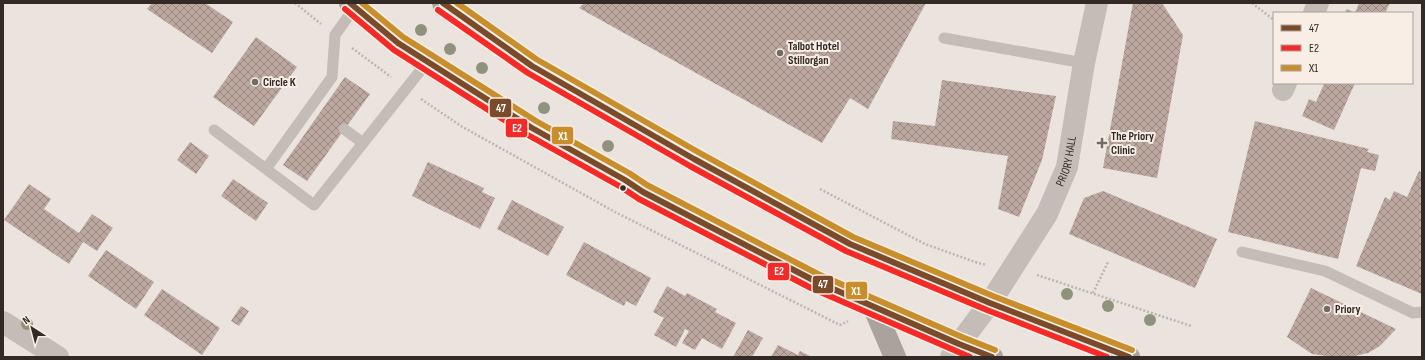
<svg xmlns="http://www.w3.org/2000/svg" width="1425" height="360" viewBox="0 0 1425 360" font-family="'Sofia Sans Condensed',sans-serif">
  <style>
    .building { fill: url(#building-cross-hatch) }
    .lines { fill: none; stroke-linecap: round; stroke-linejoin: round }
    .path { stroke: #bcb5b0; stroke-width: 2.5; stroke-dasharray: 2 2; stroke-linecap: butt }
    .lane { stroke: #c3bcb7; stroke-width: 11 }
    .street { stroke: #c3bcb7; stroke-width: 22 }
    .highway { stroke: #aaa39d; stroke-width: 22 }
    .bus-1-casing { stroke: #f8eee5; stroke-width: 9 }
    .bus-2-casing { stroke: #f8eee5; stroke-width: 9 }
    .bus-3-casing { stroke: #f8eee5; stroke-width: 9 }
    .bus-1 { stroke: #7a4b2a; stroke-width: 6 }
    .bus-2 { stroke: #f52a26; stroke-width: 6 }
    .bus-3 { stroke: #c88e2b; stroke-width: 6 }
    .tree { fill: #8f937c }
    .poi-dot { fill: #736b66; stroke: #f8eee5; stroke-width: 1.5 }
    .bus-dot { fill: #332a26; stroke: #f8eee5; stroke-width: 1.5 }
    .labels { text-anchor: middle; stroke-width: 4; stroke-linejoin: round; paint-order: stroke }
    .poi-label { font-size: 12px; font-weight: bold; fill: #332a26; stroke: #f8eee5; text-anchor: start }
    .street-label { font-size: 12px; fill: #332a26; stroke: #f8eee5 }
    .line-badge { stroke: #f8eee5; stroke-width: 1.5 }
    .badge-label { font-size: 11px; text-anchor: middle; font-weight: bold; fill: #fff }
  </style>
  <defs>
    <pattern id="building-cross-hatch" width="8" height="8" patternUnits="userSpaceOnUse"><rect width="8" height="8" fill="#bda8a0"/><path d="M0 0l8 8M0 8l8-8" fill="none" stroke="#9a8982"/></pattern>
  </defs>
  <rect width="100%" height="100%" fill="#ebe4de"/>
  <path class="building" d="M152,3H205L233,22L212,53L147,9Z
    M584,3H926L868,109L850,98L822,143L579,8Z
    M1133,3H1162L1183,35L1157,178L1103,168Z
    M1359,3H1390L1385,13H1345L1347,9L1355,13Z
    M256,37L297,67L254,126L213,97Z
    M345,77L370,94L307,181L283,165Z
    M942,80L1056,96L1042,160L1019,217L998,209L1008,156L891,139L893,121L935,126Z
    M1321,83H1355L1334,130L1302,116L1309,99L1316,102L1324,84Z
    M1255,121L1369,149L1367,152L1379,155L1375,171L1361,168L1338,259L1228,232Z
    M190,142L209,156L196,174L177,160Z
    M428,162L484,188L482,192L495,198L480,229L412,196Z
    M1419,171L1422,173V294L1356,266L1385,197L1390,200L1394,191L1407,197Z
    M233,179L268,203L256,221L221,196Z
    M29,184L51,199L44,209L79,233L92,214L113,228L97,251L83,242L69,264L4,220Z
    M1103,191L1217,239L1195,288L1069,234L1084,198Z
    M512,200L564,227L548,256L497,229Z
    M584,242L651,278L636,306L626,301L624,306L566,275Z
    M106,250L154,282L136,309L88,276Z
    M667,286L685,296L687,293L717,309L715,312L736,323L722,349L702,338L695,350L682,343L689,331L685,329L676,347L654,335L664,318L653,312Z
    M1311,288L1396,329L1380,346L1368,353L1350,357H1335L1312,354L1287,337Z
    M162,289L220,328L202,355L144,315Z
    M241,306L249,311L239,326L231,321Z
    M748,330L763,338L752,357H733Z
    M778,345L798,355L800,351L812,357H771Z"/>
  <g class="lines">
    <path class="path" d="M295,3L321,24
      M1252,3L1274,20
      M352,48L391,77
      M421,99L461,126L615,212L840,325L848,321
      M820,189L925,244L978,263L987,265
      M1037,275L1191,326
      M1093,293L1108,262"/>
    <path class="lane" d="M944,38L1084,63
      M344,129L363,143
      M214,130L314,205L428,61
      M266,169L332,77L335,35L355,7
      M1242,252L1325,271L1413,313L1422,312"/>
    <g class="street">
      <path d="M1314,13L1318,3"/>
      <path d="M1283,90L1286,83"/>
      <path d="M3,322L58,357"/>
      <path id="s1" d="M951,357L959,344L990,303L1047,214L1067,167L1084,63L1097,3"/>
    </g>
    <path class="highway" d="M350,3L398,43L532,128L625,180L643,192L815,281L959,344L992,357
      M443,3L532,66L694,159L850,244L990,303L1129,357
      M874,308L895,357"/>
    <g class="bus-1-casing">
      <path id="bus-1" d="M350,3L398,43L532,128L625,180L643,192L815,281L959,344L992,357
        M443,3L532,66L694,159L850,244L990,303L1129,357"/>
    </g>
    <g class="bus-2-casing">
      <path id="bus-2" d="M345,9L394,50L528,135L621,187L639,199L811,288L970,357
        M438,10L528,73L690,166L846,251L987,310L1107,357"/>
    </g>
    <g class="bus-3-casing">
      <path id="bus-3" d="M362,3L403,37L536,121L629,173L647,185L818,274L962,337L995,350
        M457,3L536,59L698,152L853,237L993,296L1132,350"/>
    </g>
    <use href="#bus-1" class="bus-1"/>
    <use href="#bus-2" class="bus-2"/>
    <use href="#bus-3" class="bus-3"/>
  </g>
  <g class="tree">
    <circle cx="421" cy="30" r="6"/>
    <circle cx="450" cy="49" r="6"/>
    <circle cx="482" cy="68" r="6"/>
    <circle cx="544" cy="108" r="6"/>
    <circle cx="608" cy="146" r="6"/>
    <circle cx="1067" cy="294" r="6"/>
    <circle cx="1108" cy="306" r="6"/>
    <circle cx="1150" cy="320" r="6"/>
    <circle cx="27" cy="324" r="6"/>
  </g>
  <g class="poi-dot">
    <circle cx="780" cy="53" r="4"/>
    <circle cx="255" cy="82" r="4"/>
    <path d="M1100 137h4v4h4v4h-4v4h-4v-4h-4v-4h4z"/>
    <circle cx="1327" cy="309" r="4"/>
  </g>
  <circle class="bus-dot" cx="623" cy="188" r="3.5"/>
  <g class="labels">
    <g class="poi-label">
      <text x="788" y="50">Talbot Hotel<tspan x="788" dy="14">Stillorgan</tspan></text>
      <text x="263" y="86">Circle K</text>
      <text x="1111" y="140">The Priory<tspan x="1111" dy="14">Clinic</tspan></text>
      <text x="1335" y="313">Priory</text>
    </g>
    <g class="street-label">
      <text dy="4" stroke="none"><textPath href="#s1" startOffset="229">PRIORY HALL</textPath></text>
    </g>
  </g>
  <g class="line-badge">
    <rect x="489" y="98" width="23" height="20" rx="4" fill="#7a4b2a"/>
    <rect x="505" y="118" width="23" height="20" rx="4" fill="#f52a26"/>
    <rect x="551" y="126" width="23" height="19" rx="4" fill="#c88e2b"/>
    <rect x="767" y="262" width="23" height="19" rx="4" fill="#f52a26"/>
    <rect x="812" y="275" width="22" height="19" rx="4" fill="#7a4b2a"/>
    <rect x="845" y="281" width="23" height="19" rx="4" fill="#c88e2b"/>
  </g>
  <g class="badge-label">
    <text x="501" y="112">47</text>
    <text x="517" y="132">E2</text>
    <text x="563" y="140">X1</text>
    <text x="779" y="275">E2</text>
    <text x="823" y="288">47</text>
    <text x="856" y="295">X1</text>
  </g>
  <rect width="1425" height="360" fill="none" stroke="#332a26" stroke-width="8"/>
  <rect x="1273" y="12" width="140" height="72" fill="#f8eee5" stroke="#a9a099"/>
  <rect x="1281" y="25" width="20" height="6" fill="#7a4b2a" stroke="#a9a099"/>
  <text x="1309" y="32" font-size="12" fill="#332a26">47</text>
  <rect x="1281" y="45" width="20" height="6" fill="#f52a26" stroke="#a9a099"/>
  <text x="1309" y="52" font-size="12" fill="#332a26">E2</text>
  <rect x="1281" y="65" width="20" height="6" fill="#c88e2b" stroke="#a9a099"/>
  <text x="1309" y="72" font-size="12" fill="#332a26">X1</text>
  <g transform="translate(32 328) rotate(324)" stroke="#f8eee5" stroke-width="3" paint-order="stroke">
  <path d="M0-3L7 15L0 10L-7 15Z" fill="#332a26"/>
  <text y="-6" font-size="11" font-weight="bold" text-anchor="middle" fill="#332a26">N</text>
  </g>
</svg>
